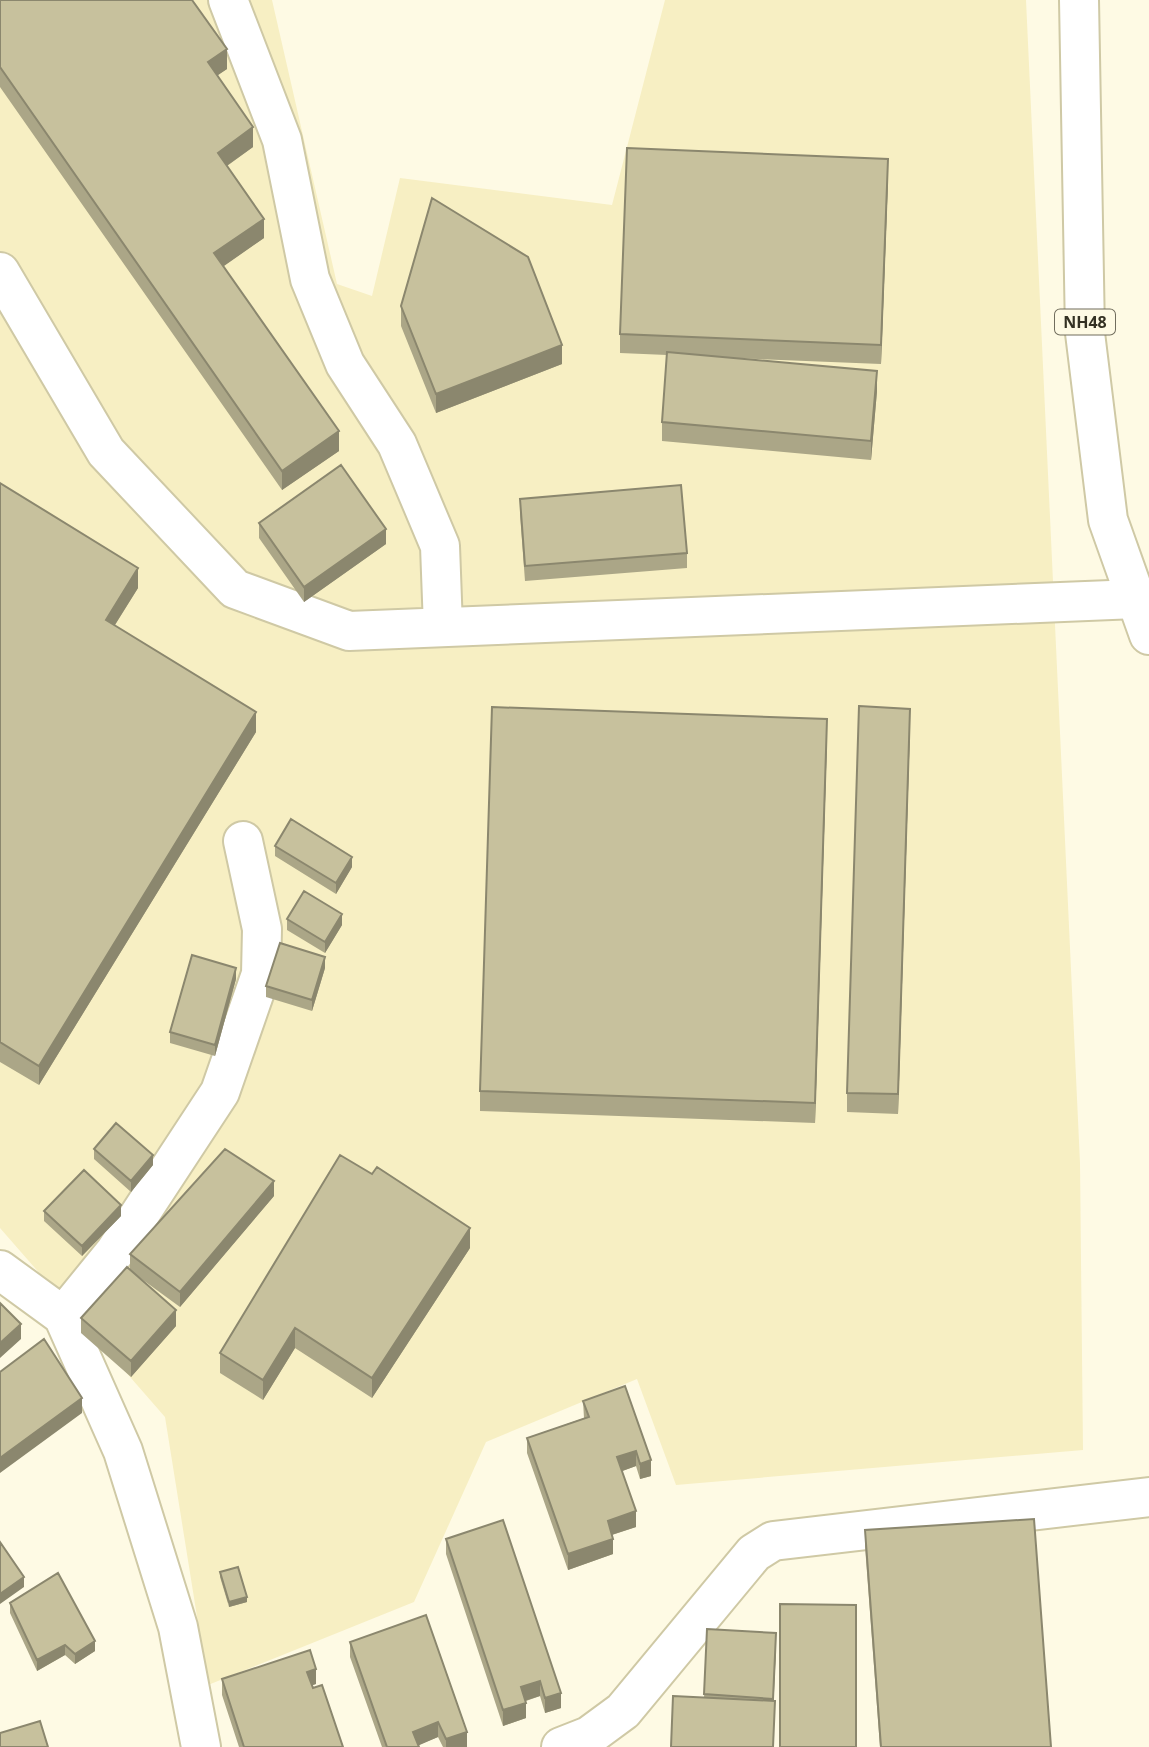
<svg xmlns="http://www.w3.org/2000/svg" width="1149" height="1747" viewBox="0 0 1149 1747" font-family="'Noto Sans',sans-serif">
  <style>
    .built { fill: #f7efc3 }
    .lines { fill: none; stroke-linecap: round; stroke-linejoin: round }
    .minor-casing { stroke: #cfc9a5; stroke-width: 42 }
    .highway-casing { stroke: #cfc9a5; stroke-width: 42 }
    .minor { stroke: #fff; stroke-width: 38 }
    .highway { stroke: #fff; stroke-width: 38 }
    .wall { fill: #aba687 }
    .shaded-wall { fill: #8b876e }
    .building { fill: #c7c19d; stroke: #8b876e; stroke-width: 2 }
    .labels { text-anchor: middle; stroke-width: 5; stroke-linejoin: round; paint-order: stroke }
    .shield { fill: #fefae4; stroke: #716d5d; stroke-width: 2 }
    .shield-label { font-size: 16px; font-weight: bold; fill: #343123 }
  </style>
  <rect width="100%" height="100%" fill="#fefae4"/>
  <path class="built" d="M0,0H272L337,284L372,296L400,178L612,205L665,0H1026L1080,1163L1083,1450L676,1485L637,1379L486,1442L414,1602L208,1685L165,1417L0,1228Z"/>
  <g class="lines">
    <g class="minor-casing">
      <path id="minor" d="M228,0L282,140L310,279L345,364L397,444L440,546L443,627
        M0,272L106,452L235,589L349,631L1136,599
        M0,1270L63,1316
        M201,1747L178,1627L123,1451L63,1316L115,1252L220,1092L261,974L262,929L243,841
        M561,1747L589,1736L623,1711L754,1553L773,1541L1149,1497"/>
    </g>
    <g class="highway-casing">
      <path id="highway" d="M1079,0L1085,333L1108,520L1149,635"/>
    </g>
    <use href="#minor" class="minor"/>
    <use href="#highway" class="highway"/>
  </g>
  <path class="wall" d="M0,0L227,69L217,75L253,147L227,166L264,238L223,266L339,451L282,490L0,87Z
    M888,179L881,364L733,358L877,391L871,460L662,441V422L667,355L620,353V334Z
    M401,306L562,364L436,413L401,326Z
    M0,483L138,588L115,625L256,732L39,1085L0,1062Z
    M520,499L687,553V568L525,581L520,514Z
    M259,523L386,544L304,602L259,538Z
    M910,728L898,1114L847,1112V1093Z
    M827,739L815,1123L480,1111V1091Z
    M275,846L352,867L336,894L275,856Z
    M287,919L342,925L325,953L287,930Z
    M325,968L312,1011L266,997V986Z
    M236,979L215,1056L170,1043V1032Z
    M94,1149L153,1165L131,1192L94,1159Z
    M274,1196L180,1307L132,1272L176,1326L131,1377L81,1333V1318L130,1269V1254Z
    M44,1211L121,1216L82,1256L44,1221Z
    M470,1248L372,1398L295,1348L263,1400L220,1373V1353Z
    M625,1386L651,1476L640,1479L636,1466L622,1471L636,1527L612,1535L613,1554L568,1570L527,1453V1438L584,1418L583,1401Z
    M865,1530L1051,1747H880L865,1546Z
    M446,1539L561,1708L545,1713L540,1696L526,1701V1718L503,1726L446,1554Z
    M220,1572L247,1602L229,1607L220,1577Z
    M10,1603L95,1651L75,1664L65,1655L37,1671L10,1613Z
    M707,1629L776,1649L773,1701L775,1716L704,1698Z
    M350,1642L467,1747H443L438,1737L418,1745L419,1747H382L350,1657Z
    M222,1679L316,1684L312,1685L343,1747H239L222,1695Z"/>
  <path class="shaded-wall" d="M227,49V69L208,82V62Z
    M253,127V147L218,172V153Z
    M888,159V179L881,364V345Z
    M264,219V238L214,273V253Z
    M562,345V364L436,413V394Z
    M877,371V391L871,460V441Z
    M339,431V451L282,490V471Z
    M386,529V544L304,602V587Z
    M138,568V588L106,639V620Z
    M910,709V728L898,1114V1094Z
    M256,712V732L39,1085V1066Z
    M827,719V739L815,1123V1103Z
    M352,857V867L336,894V883Z
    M342,914V925L325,953V942Z
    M325,957V968L312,1011V1000Z
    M236,968V979L215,1056V1045Z
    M153,1155V1165L131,1192V1181Z
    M274,1181V1196L180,1307V1292Z
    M121,1205V1216L82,1256V1246Z
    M470,1228V1248L372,1398V1378Z
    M176,1310V1326L131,1377V1361Z
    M21,1324V1339L0,1358V1343Z
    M295,1328V1348L263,1400V1380Z
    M82,1398V1413L0,1473V1458Z
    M636,1451V1466L617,1473V1457Z
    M651,1460V1476L640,1479V1464Z
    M636,1511V1527L608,1536V1521Z
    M613,1539V1554L568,1570V1554Z
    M24,1577V1587L0,1604V1594Z
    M247,1597V1602L229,1607V1602Z
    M776,1633V1649L773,1714V1699Z
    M95,1641V1651L75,1664V1654Z
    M65,1645V1655L37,1671V1660Z
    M316,1669V1684L307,1687V1672Z
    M540,1681V1696L521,1702V1687Z
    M561,1693V1708L545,1713V1698Z
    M526,1703V1718L503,1726V1710Z
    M438,1722V1737L415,1747L413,1732Z
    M467,1732V1747H446V1739Z"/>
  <path class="building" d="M0,0H192L227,49L208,62L253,127L218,153L264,219L214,253L339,431L282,471L0,67Z
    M627,148L888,159L881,345L620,334Z
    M432,198L528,257L562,345L436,394L401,306Z
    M667,352L877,371L871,441L662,422Z
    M341,465L386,529L304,587L259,523Z
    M0,483L138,568L106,620L256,712L39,1066L0,1042Z
    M681,485L687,553L525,566L520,499Z
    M859,706L910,709L898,1094L847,1093Z
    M492,707L827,719L815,1103L480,1091Z
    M291,819L352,857L336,883L275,846Z
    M304,891L342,914L325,942L287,919Z
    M280,943L325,957L312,1000L266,986Z
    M192,955L236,968L215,1045L170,1032Z
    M116,1123L153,1155L131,1181L94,1149Z
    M225,1149L274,1181L180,1292L130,1254Z
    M340,1155L372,1174L377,1167L470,1228L372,1378L295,1328L263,1380L220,1353Z
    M84,1170L121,1205L82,1246L44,1211Z
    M127,1267L176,1310L131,1361L81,1318Z
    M0,1303L21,1324L0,1343Z
    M44,1339L82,1398L0,1458V1372Z
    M625,1386L651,1460L640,1464L636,1451L617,1457L636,1511L608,1521L613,1539L568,1554L527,1438L589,1417L583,1401Z
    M1034,1519L1051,1747H881L865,1530Z
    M503,1520L561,1693L545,1698L540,1681L521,1687L526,1703L503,1710L446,1539Z
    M0,1542L24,1577L0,1594Z
    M238,1567L247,1597L229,1602L220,1572Z
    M58,1573L95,1641L75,1654L65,1645L37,1660L10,1603Z
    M780,1604L856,1605V1747H780Z
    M426,1615L467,1732L446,1739L438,1722L413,1732L419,1747H387L350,1642Z
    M707,1629L776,1633L773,1699L704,1694Z
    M310,1650L316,1669L307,1672L313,1688L322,1685L343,1747H244L222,1679Z
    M673,1696L775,1701L773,1747H671Z
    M40,1721L48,1747H0V1733Z"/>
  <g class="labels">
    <rect class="shield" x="1055" y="309.5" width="60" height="25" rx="5"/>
    <g class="shield-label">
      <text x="1085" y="328">NH48</text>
    </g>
  </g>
</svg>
